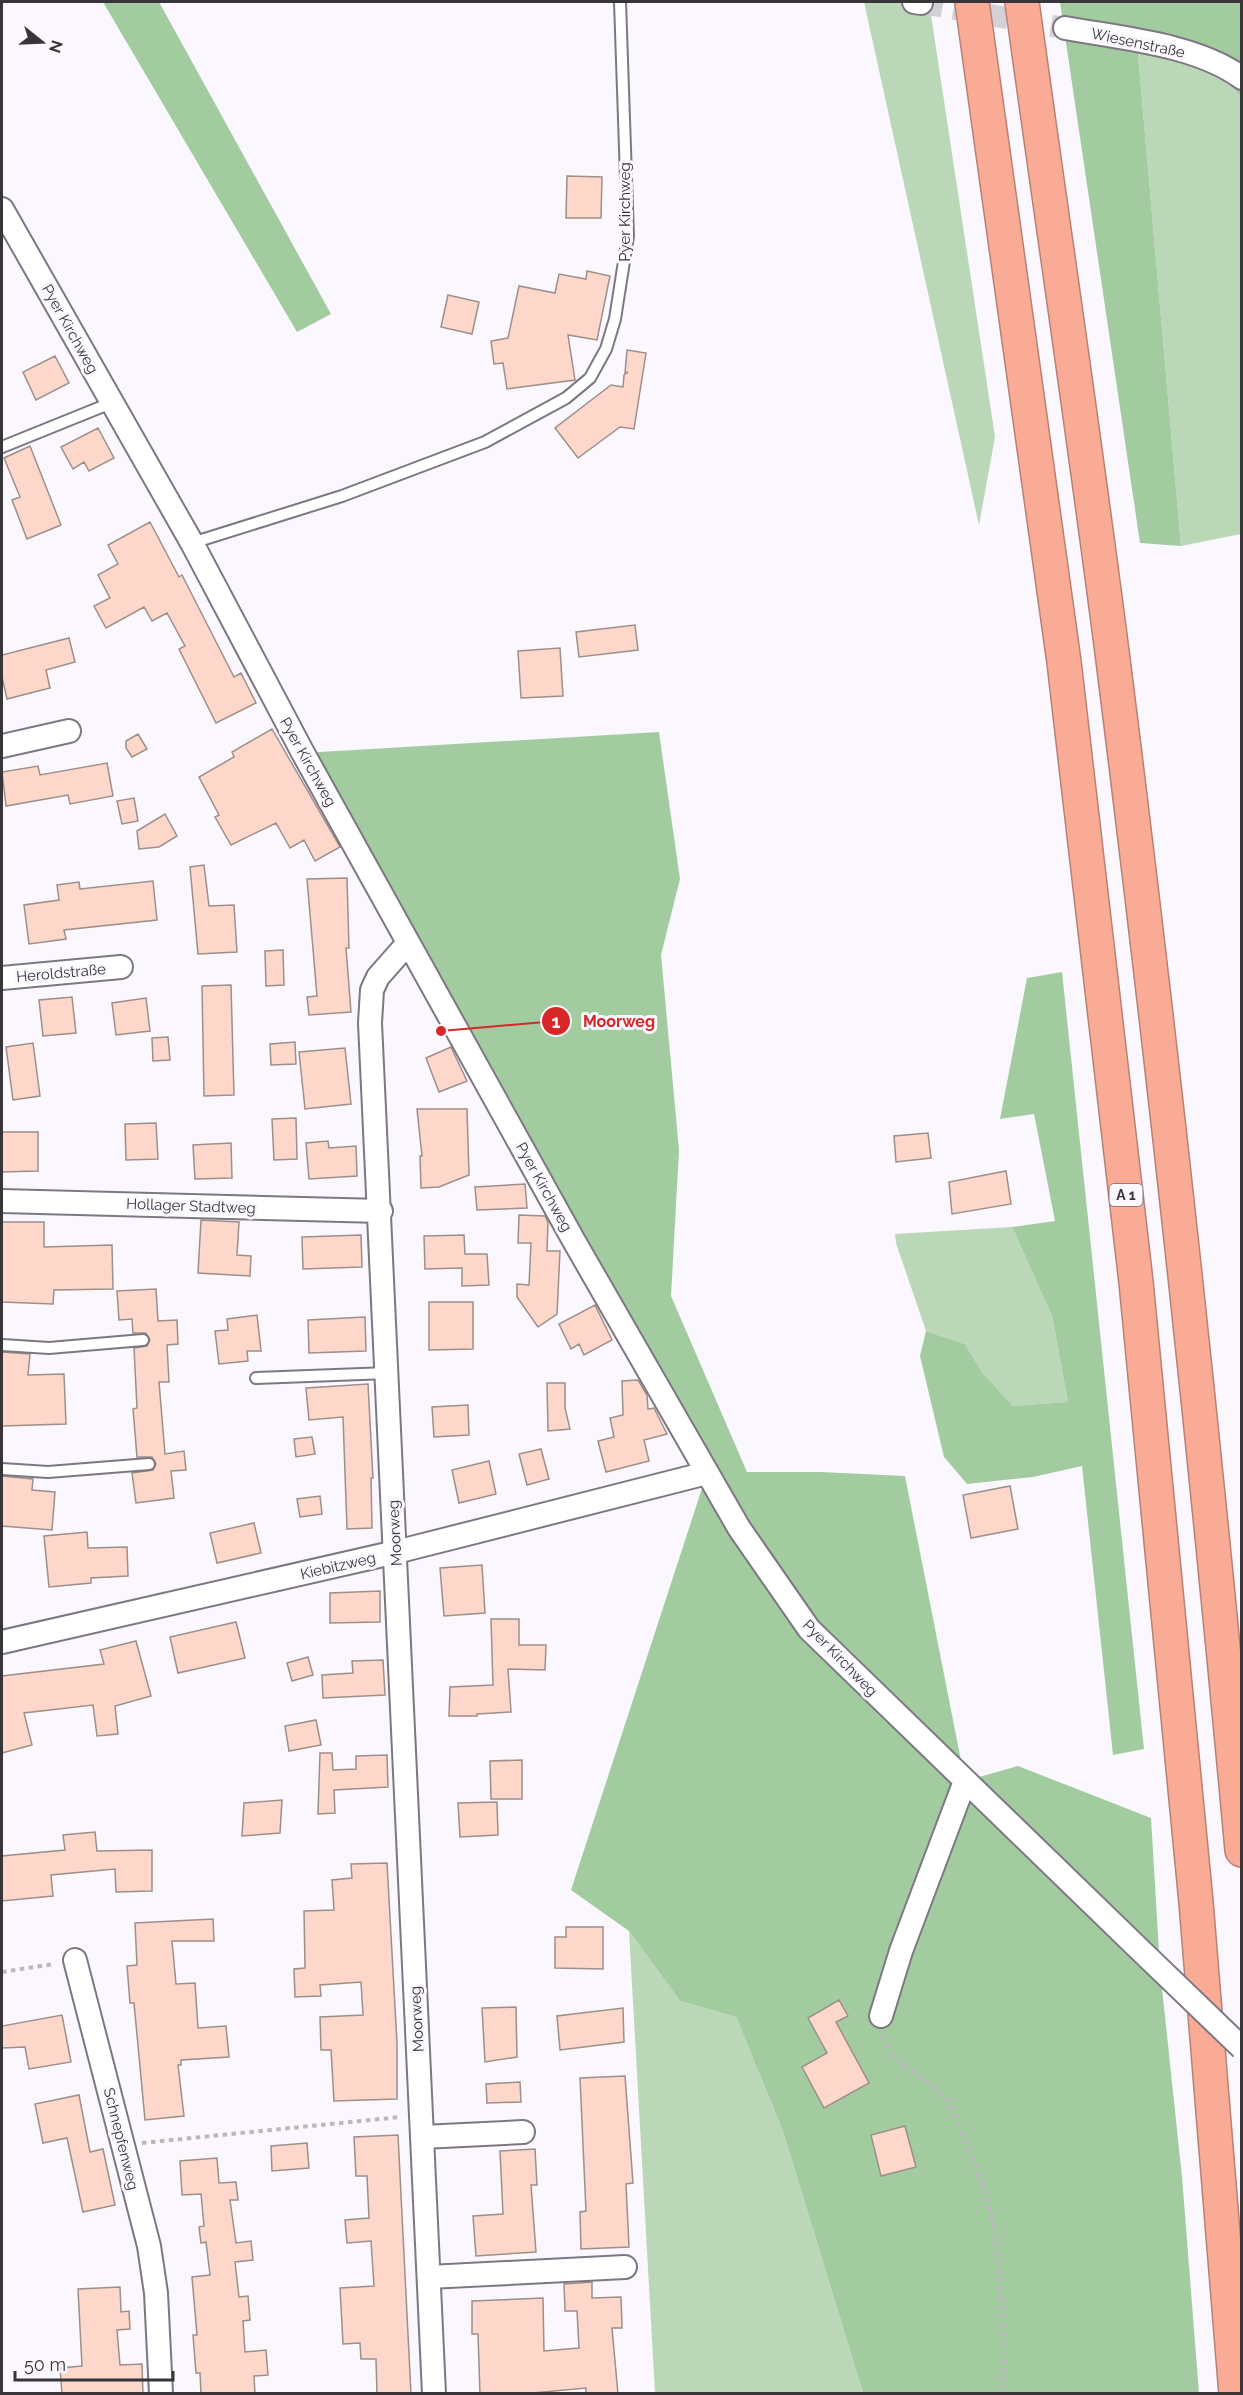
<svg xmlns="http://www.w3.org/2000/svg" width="1243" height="2395" viewBox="0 0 1243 2395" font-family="Raleway,sans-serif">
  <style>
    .green { fill: #bad7b7 }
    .forest { fill: #a2cc9f }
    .building { fill: #fdd7ca; stroke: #9d8f8a; stroke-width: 1.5 }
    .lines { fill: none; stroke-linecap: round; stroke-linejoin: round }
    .minor-tunnel { stroke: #d4d0d7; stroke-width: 22; stroke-dasharray: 22 11; stroke-linecap: butt }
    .service-casing { stroke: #7d7783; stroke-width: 14 }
    .minor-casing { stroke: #7d7783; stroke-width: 26 }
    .motorway-casing { stroke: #b68275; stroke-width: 36 }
    .path { stroke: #bbb7be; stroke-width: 4; stroke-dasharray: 4.5 4.5; stroke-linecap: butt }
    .service { stroke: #fff; stroke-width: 10 }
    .minor { stroke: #fff; stroke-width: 22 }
    .motorway { stroke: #faab95; stroke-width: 33 }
    .minor-bridge-casing { stroke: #7d7783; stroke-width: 26; stroke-linecap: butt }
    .minor-bridge { stroke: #fff; stroke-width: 22 }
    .labels { text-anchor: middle; stroke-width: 6; stroke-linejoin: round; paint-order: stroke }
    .shield { fill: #fbf7fe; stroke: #726f75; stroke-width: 1.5 }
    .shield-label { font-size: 14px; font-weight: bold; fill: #37353a }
    .street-label { font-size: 15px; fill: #37353a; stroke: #fbf7fe }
    .leader { fill: none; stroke: #d62828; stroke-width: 2 }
    .callout-dot { fill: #d62828; stroke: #fbf7fe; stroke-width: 2 }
    .mark-label { font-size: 18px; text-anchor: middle; font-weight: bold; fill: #fff }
    .callout-label { font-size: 16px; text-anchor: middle; font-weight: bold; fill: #d62828; stroke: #fbf7fe; stroke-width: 6; stroke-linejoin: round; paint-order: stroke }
  </style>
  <rect width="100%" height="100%" fill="#fbf7fe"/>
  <path class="green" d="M864,2H929L995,437L979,525Z
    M1138,54L1180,62L1221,77L1241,96V534L1181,546Z
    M1012,1227L1052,1316L1068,1402L1013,1406L982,1372L965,1344L926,1331L896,1243L895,1234Z
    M629,1931L680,2001L736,2017L783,2131L863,2393H655Z"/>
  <path class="forest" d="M103,2H159L331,314L297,332Z
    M1060,2H1241V96L1221,77L1180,62L1138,54L1181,546L1140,543Z
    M659,732L680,879L661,955L679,1150L671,1296L747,1472H821L905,1476L965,1781L1018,1766L1151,1818L1160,1969L1182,2177L1199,2393H863L783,2131L736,2017L680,2001L629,1931L571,1890L707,1473L303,753Z
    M1062,972L1144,1749L1113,1755L1082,1466L1033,1477L967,1484L944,1457L920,1356L926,1331L965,1344L982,1372L1013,1406L1068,1402L1052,1316L1012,1227L1055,1221L1034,1114L1000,1119L1027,978Z"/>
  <path class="building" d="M567,176L602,177L601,218H566Z
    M587,271L610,276L597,340L568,335L575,380L507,389L503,363L494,364L491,341L508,338L519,286L555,293L559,274L586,279Z
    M448,295L479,302L472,334L441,327Z
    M627,350L646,353L634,429L620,427L578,458L555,428L611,385L623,387L624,375L628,372L625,373Z
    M55,356L69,383L36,400L23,372Z
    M98,428L114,458L89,471L84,462L73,469L61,447Z
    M30,446L61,525L27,539L12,500L20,497L4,458Z
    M150,522L179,577L182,575L234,677L241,673L256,703L216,723L179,649L185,646L167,613L152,621L144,607L106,628L94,606L110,598L98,575L118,564L108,545Z
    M635,625L638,650L579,657L576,632Z
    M69,638L75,662L46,670L50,688L7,699L2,677V655Z
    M560,648L563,696L521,698L518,651Z
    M272,729L340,847L315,861L304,840L290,848L276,823L231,845L215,817L219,815L199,777L234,757L232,752Z
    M138,734L147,749L132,757L126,748V741Z
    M107,763L113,796L70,804L68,795L6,806L2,772L38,766L40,775Z
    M134,798L138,821L122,824L117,801Z
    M165,814L177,836L159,847L139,849L137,831Z
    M204,865L209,906L234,905L237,952L198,954L190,867Z
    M347,878L349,948H346L351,1012L309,1015L307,997L317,996L307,879Z
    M153,881L157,920L64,930L66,939L29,944L24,905L59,900L57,885L79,882L80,889Z
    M283,950L284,985L266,986L265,951Z
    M231,985L234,1095L204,1096L202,986Z
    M72,997L76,1033L43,1036L39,1000Z
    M146,998L150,1031L116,1035L112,1003Z
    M168,1037L170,1060L153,1061L152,1038Z
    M295,1042L296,1064L271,1065L270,1044Z
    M33,1043L40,1096L13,1100L6,1047Z
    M451,1047L467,1081L439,1092L426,1058Z
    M345,1048L351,1104L305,1109L299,1052Z
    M417,1109H467L469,1175L439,1187L421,1188L420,1156H422Z
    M296,1118L297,1159L274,1160L272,1119Z
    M156,1123L158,1159L126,1160L125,1124Z
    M2,1132H38V1171L2,1172Z
    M928,1133L931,1158L896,1162L894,1136Z
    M328,1141L329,1148L356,1146L357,1176L309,1179L306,1143Z
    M231,1143L232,1178L195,1179L193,1145Z
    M1006,1171L1011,1204L952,1214L949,1182Z
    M525,1184L527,1208L477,1210L475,1187Z
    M519,1215L545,1216L548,1222L547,1251H560L557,1314L538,1327L517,1297V1284L529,1285L531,1243H518Z
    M201,1220L239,1222L237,1255L251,1256L250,1276L198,1273Z
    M2,1222H44V1247L112,1245L113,1289L54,1290L53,1304L2,1302Z
    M361,1235L362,1267L303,1269L302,1237Z
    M464,1235L465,1254H487L489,1285L462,1286V1268L425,1269L424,1236Z
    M156,1289L158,1321L177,1320L178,1344L167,1345L169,1382H159L165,1454L184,1451L186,1470L171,1471L174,1498L136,1503L132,1473L153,1470L156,1464L152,1457H137L133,1409L137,1408L134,1348L147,1346L150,1340L146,1333H133L132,1319L119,1320L117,1291Z
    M429,1302H473V1349L429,1350Z
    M595,1305L612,1340L584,1355L579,1344L571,1349L559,1324Z
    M257,1315L261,1351H247L248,1361L219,1364L215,1331L228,1330L227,1319Z
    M365,1317L366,1351L309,1353L308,1320Z
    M2,1352L30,1354L28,1375L64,1374L66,1424L2,1426Z
    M638,1380L647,1395L648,1409L654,1408L667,1434L644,1440L649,1461L606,1472L598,1441L614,1437L610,1418L623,1415L622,1381Z
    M547,1383H565V1408L570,1429L548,1431Z
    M368,1384L373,1478H371L372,1528L347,1529L343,1417L309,1420L306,1388Z
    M468,1405L469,1435L434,1437L432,1407Z
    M312,1437L315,1454L296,1457L294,1439Z
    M541,1449L549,1479L527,1485L519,1454Z
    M489,1461L496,1494L459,1503L452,1470Z
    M2,1476L33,1479L32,1490L55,1492L52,1530L2,1526Z
    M1010,1486L1018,1529L971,1538L963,1495Z
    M320,1496L322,1514L300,1517L297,1499Z
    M254,1523L261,1553L217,1563L210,1533Z
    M87,1532L88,1548L127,1547L128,1576L91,1578V1583L49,1587L44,1536Z
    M482,1565L485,1613L444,1616L440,1568Z
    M380,1591V1622L330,1623V1593Z
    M491,1619H519V1645H546L545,1670L508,1669L511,1712L477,1714V1716H449L450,1687L493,1685Z
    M236,1622L245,1658L178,1673L170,1637Z
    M136,1641L151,1696L115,1706L118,1734L97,1736L93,1705L24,1713L32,1745L2,1753V1676L104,1664L100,1650Z
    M308,1657L313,1675L292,1681L287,1663Z
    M383,1660L385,1695L323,1698L322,1675L353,1673L352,1661Z
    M316,1720L321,1745L289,1751L285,1726Z
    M320,1753H332L333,1770L356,1769V1756L387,1755L388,1787L334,1790L335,1813L318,1814Z
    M522,1760V1799H491L490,1761Z
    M282,1800L280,1833L242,1836L244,1803Z
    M497,1802L498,1835L460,1837L458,1803Z
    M95,1832L97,1851L152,1850V1891L116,1892L115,1869L51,1875L53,1896L2,1901V1856L65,1850L63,1835Z
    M387,1863L397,2043V2099L334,2101L331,2050H321L320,2017L363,2015L361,1982L320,1985L321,1996L295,1997L294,1969L305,1968L304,1911L334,1910L332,1880L352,1878L351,1864Z
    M213,1919L214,1941H172L176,1984L195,1983L198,2028L226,2026L229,2057L181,2060V2065H178L184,2116L145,2120L134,2003H130L127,1966L137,1965L135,1923Z
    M566,1927H603V1969L555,1968V1937H566Z
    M839,2000L848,2016L836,2022L869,2083L824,2108L802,2067L827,2053L808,2018Z
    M516,2007L517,2057L485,2062L482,2008Z
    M623,2008L624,2042L560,2050L557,2016Z
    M62,2015L71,2062L29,2069L25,2047L2,2048V2026Z
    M625,2076L633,2183L626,2184L629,2247L581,2249L580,2212L586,2211L580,2078Z
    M520,2082L521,2102L487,2103L486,2084Z
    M79,2095L90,2152L103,2149L115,2205L83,2212L67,2138L43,2143L35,2104Z
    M905,2126L916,2167L881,2176L871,2135Z
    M398,2135L411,2394H377L376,2359H361L360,2343L343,2344L340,2288L374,2286L371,2241L347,2243L345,2220L369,2218L367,2176H356L354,2137Z
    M307,2143L309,2168L272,2171L271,2146Z
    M535,2149L537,2185H531L536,2252L476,2256L473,2216L503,2214L500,2151Z
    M217,2158L219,2183L236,2182L238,2200H230L236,2243L251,2241L253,2260L235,2262L239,2297L248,2296L250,2320L243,2321L245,2352L266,2350L268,2375L254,2376L255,2394H201L200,2373H196L193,2335H197L192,2277L210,2275L206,2242L201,2243L199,2227L204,2226L201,2194L182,2195L180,2161Z
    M592,2282V2298L621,2297L622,2328H612L618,2394H586V2388L522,2394H480L478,2334H472V2301L543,2298L544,2351L579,2348L577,2311H565L564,2284Z
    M120,2287L121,2312L129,2311L130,2329L117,2330L120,2365L142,2364L143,2394H62L60,2368L82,2366L78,2289Z"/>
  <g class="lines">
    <path class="minor-tunnel" d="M921,3L1065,28"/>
    <g class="service-casing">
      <path id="service" d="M2,447L111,403
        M192,543L342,496L485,442L566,398L590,378L606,349L615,319L628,236L620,2
        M2,1345L49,1348L143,1340
        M256,1378L388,1373
        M2,1469L48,1472L149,1464"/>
    </g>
    <g class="minor-casing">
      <path id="minor" d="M914,2L921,3
        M1065,28C1119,38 1196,44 1242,78
        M2,209L192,543L303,753L574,1241L739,1528L809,1629L1136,1946
        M2,746L69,731
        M408,943L378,977L372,990L370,1023L434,2394
        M2,978L121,967
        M2,1201L381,1211
        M2,1642L396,1552L707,1473
        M75,1960L149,2246L156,2293L161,2394
        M881,2016L901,1951L965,1781
        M422,2137L523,2132
        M429,2277L625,2267"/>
    </g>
    <g class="motorway-casing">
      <path id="motorway" d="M972,2L1064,662L1136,1282L1196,1902L1236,2394
        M1022,2C1052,221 1085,440 1113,660C1163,1056 1206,1453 1242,1850"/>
    </g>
    <path class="path" d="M2,1972L54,1964
      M884,2035C891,2066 928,2076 946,2100C953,2109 957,2122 962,2133C1003,2217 1005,2302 1003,2394
      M142,2143L400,2117"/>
    <use href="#service" class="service"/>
    <use href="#minor" class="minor"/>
    <use href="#motorway" class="motorway"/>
    <g class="minor-bridge-casing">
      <path id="minor-bridge" d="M1136,1946L1242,2048"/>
    </g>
    <use href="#minor-bridge" class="minor-bridge"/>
  </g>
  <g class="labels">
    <rect class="shield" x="1109.5" y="1184" width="33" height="22" rx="4.5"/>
    <g class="shield-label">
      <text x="1126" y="1200">A 1</text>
    </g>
    <g class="street-label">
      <text transform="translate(1138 43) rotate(12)" y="5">Wiesenstraße</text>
      <text transform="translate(625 212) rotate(-90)" y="5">Pyer Kirchweg</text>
      <text transform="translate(70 329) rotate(61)" y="5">Pyer Kirchweg</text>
      <text transform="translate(308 762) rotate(61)" y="5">Pyer Kirchweg</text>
      <text transform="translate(61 973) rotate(-5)" y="5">Heroldstraße</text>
      <text transform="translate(544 1187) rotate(61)" y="5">Pyer Kirchweg</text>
      <text transform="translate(191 1206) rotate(2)" y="5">Hollager Stadtweg</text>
      <text transform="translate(395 1533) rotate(-93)" y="5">Moorweg</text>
      <text transform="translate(338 1566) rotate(-13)" y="5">Kiebitzweg</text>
      <text transform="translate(840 1658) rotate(46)" y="5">Pyer Kirchweg</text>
      <text transform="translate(417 2019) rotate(-93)" y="5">Moorweg</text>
      <text transform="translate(121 2139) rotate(76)" y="5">Schnepfenweg</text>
    </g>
  </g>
  <path class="leader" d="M441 1031L556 1021"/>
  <g class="callout-dot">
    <circle cx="441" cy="1031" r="6"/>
    <circle cx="556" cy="1021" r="15"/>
  </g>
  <g class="mark-label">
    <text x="556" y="1028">1</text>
  </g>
  <g class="callout-label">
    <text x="619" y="1027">Moorweg</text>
  </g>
  <rect width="1243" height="2395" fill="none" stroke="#37353a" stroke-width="6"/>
  <g transform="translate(42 42) rotate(108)" stroke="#fbf7fe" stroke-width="4.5" paint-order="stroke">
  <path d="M0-4.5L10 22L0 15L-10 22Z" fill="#37353a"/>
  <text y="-9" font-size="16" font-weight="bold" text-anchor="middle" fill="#37353a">N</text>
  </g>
  <path d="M15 2371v9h158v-9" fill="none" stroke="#37353a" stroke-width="3"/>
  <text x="24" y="2371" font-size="18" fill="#37353a" stroke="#fbf7fe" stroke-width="4.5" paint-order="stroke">50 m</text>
</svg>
